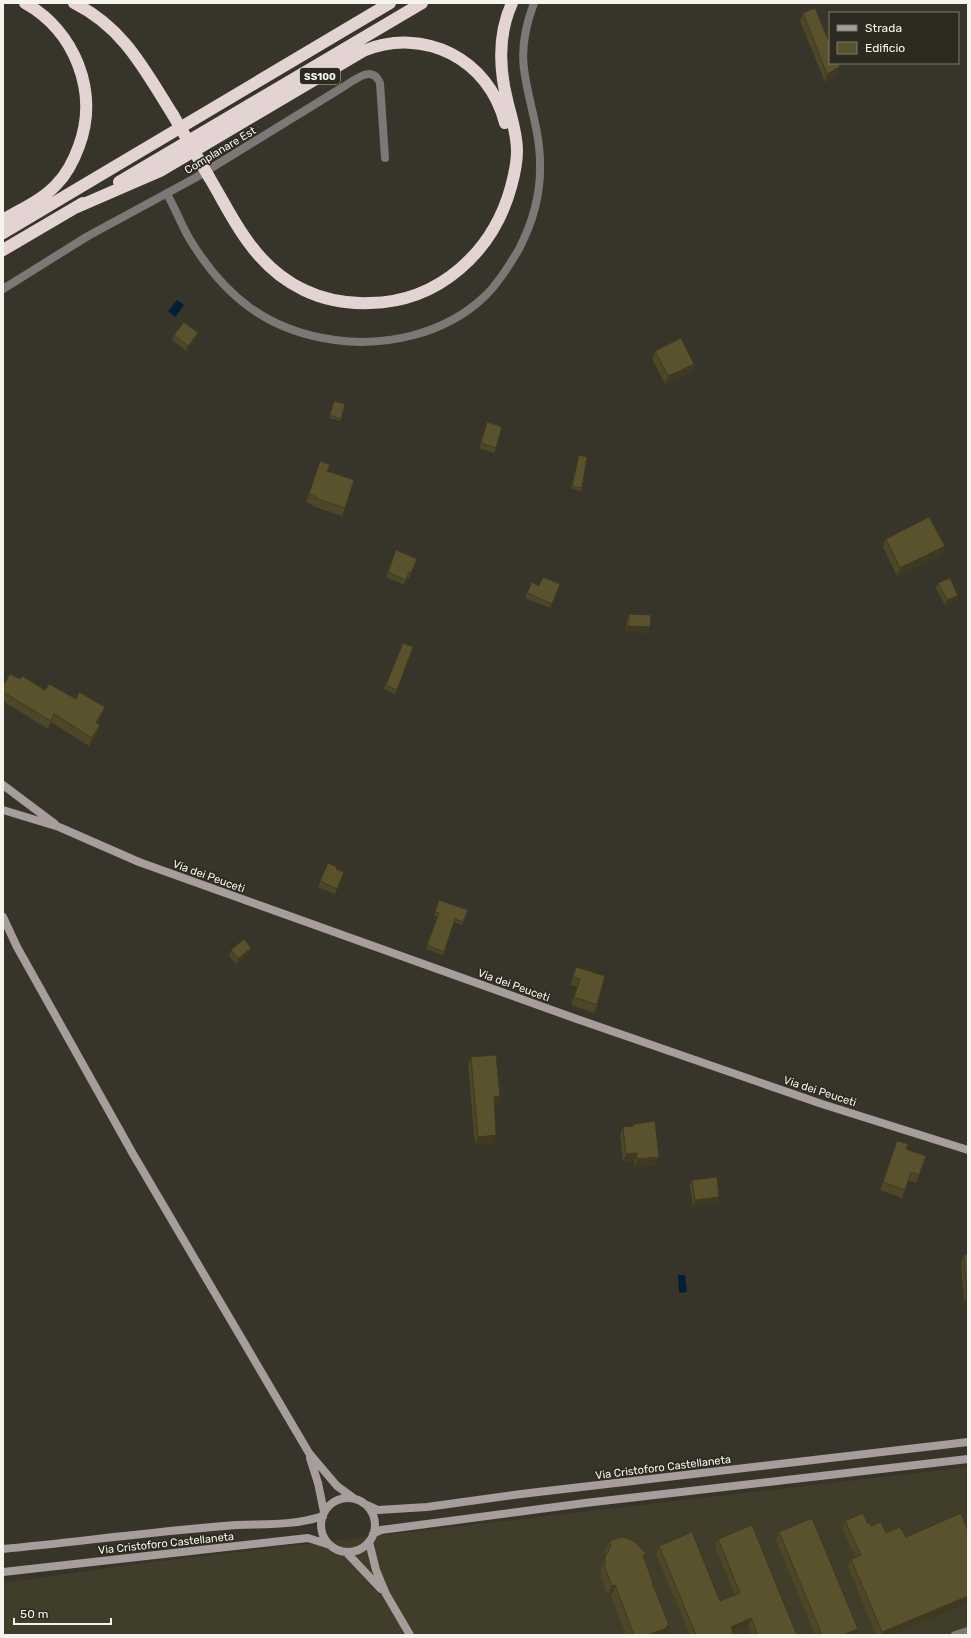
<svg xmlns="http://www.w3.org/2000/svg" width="971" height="1638" viewBox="0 0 971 1638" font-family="Rubik,sans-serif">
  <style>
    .built { fill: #403d2b }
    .water { fill: #031f36 }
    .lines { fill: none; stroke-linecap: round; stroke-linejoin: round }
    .street { stroke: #7e7777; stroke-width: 8 }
    .secondary { stroke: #a79d9c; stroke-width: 8 }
    .highway { stroke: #e4d3d3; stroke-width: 12 }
    .highway-bridge { stroke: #e4d3d3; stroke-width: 12 }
    .wall { fill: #4d4727 }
    .shaded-wall { fill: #3f3920 }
    .building { fill: #5a522d; stroke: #3f3920 }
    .labels { text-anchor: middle; stroke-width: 3.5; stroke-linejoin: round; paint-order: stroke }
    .shield { fill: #2d2b20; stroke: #b9b8b0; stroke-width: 1 }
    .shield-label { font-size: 10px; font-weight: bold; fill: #f5f4ed }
    .street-label { font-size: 11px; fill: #f5f4ed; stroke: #2d2b20 }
  </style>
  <rect width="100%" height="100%" fill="#37352a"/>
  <path class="built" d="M968,1467V1635H3V1583L136,1564Z"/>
  <path class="water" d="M177,300L184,305L175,317L168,311Z
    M678,1275H685L687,1292L679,1293Z"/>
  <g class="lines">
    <path class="street" d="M167,194C175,208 181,224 189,238C224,296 267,331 335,340C386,347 445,334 484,297C498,284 509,266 519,249C533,222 541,193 540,163C540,131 528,101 524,69C521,46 526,24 534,3
      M3,289L88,236L195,178L343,87C355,80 372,64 380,83L385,158
      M955,1635L968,1631"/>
    <path class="secondary" d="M3,785L55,824
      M3,810L59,827L139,862L574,1018L822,1104L968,1150
      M3,917L17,947L133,1154L309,1453L337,1486L355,1499
      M310,1458L318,1483L324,1512
      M321 1525a27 27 0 1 1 54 0a27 27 0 1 1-54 0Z
      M363,1503L378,1510L427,1507L521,1494L968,1442
      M373,1534L381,1530L585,1503L968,1459
      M369,1542L376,1570L386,1594L410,1635
      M3,1549C76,1542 150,1532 224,1526C257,1523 291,1527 323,1516
      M346,1552L381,1589
      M3,1572L308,1538L330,1545"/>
    <path class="highway" d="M74,3C124,28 144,69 173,115
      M209,177C223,200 235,226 252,247C281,285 322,305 370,303C439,302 493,252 511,187C514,176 517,163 517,151C517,135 512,119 508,104C499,70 497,36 512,3
      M119,182L422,3
      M77,207L160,171L363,51C424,26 489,59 505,123
      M3,220C21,209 42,200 56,185C67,174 74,160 79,146C99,92 75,31 25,3
      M3,233L390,3
      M3,250L83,203"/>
    <path class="highway-bridge" d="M173,115L209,177"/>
  </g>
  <path class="wall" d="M803,13L837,75L825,82L800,21Z
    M198,333L196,339L186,351L172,340L174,335Z
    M655,351L694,364L691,372L665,384L652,359Z
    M333,404H345L340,421L329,418Z
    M487,422L496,448L494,453L479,448Z
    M579,455L582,488L581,491L571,488Z
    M320,461L327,471L354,480L342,516L312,506L313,505L306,502Z
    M886,539L942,554L897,576L883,547Z
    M396,550L417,559L409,578L407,577L404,585L386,577Z
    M938,583L958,596L956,601L945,605L936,588Z
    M560,584L550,608L525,598L527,593L539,586Z
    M629,614L648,633L626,631L627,619Z
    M403,643L413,647L395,694L384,689Z
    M20,679L102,715L97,724L100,725L97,733L89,746L51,722L48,729L3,701V686Z
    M328,863L336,869L344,872L335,894L318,887Z
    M439,900L468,910L462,925L454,922L443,955L426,949L438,917L434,916Z
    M231,950L249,954L236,964L229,956Z
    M576,967L597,1005L594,1013L571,1005L577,987L570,985Z
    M471,1057L500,1096L498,1104L494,1105L496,1135L493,1143L475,1145L468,1065Z
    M634,1124L659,1157L656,1165L634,1167V1161L623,1162L620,1135L623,1127L633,1126Z
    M897,1141L906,1149L926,1156L916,1183L908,1180L902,1198L880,1190Z
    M692,1180L719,1197L717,1202L693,1206L690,1186Z
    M968,1254V1303H964L961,1263L964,1255Z
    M863,1513L891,1635H876L848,1567L851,1559L856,1558L842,1529L845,1521Z
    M779,1532L856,1635H815L776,1540Z
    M718,1539L797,1635H751L748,1626L733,1632L734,1635H690L656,1554L659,1546L720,1601L735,1595L715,1547Z
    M609,1541L645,1560L666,1635H626L611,1595L608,1596L601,1578V1568L606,1554L605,1551Z"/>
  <path class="shaded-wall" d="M840,67L837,75L825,82L827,74Z
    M198,333L196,339L186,351L188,346Z
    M694,364L691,372L665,384L668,376Z
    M945,546L942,554L897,576L900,568Z
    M958,596L956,601L945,605L947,600Z
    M628,626L650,627L648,633L626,631Z
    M105,707L102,715L93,731L96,723Z
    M100,725L97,733L89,746L92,738Z
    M251,948L249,954L236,964L238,959Z
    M500,1096L498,1104L491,1105L494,1097Z
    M496,1135L493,1143L475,1145L478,1137Z
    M637,1153L634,1161L623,1162L626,1154Z
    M659,1157L656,1165L634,1167L637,1159Z
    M719,1197L717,1202L693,1206L695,1200Z
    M967,1295H968V1303H964Z
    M647,1554L643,1564V1555Z
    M615,1585L611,1595L608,1596L612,1586Z
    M968,1596V1603L891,1635H881L882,1632Z
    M751,1618L748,1626L728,1635L731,1627Z
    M669,1625L666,1635H647L667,1626Z
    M858,1629L856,1635H843Z"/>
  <path class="building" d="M815,8L830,44V63H838L840,67L827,74L803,13Z
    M184,322L198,333L188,346L174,335Z
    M681,338L694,364L668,376L655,351Z
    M334,401L345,404L341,419L330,415Z
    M487,422L502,427L496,448L481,443Z
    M579,455L587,457L582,488L572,486Z
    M320,461L330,465L327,471L354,480L345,508L315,498L316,497L309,494Z
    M929,517L945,546L900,568L886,539Z
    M396,550L417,559L411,573L409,572L406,580L388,572Z
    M543,577L560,584L552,604L527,593L532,582L539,586Z
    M950,578L958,596L947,600L938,583Z
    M629,614L651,615L650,627L628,626Z
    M403,643L413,647L397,690L386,685Z
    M10,674L20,679L22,676L45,690L49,684L76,699L79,692L105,707L96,723L100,725L92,738L54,714L51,721L3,692V686Z
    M328,863L337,867L336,869L344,872L337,889L320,881Z
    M439,900L468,910L463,922L455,919L444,952L427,945L439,913L435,912Z
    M244,939L251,948L238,959L231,950Z
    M576,967L605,976L597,1005L574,997L580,979L573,977Z
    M496,1055L500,1096L494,1097L496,1135L478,1137L471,1057Z
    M655,1121L659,1157L637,1159V1153L626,1154L623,1127L634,1126V1124Z
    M897,1141L908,1144L906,1149L926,1156L919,1175L911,1172L905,1190L883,1182Z
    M717,1177L719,1197L695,1200L692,1180Z
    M968,1254V1295H967L964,1255Z
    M863,1513L868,1524L870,1523L871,1526L881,1522L886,1533L900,1527L906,1537L961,1513L968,1531V1596L882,1632L851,1559L861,1555L845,1521Z
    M812,1518L858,1629L843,1635H822L779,1532Z
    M752,1525L797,1635H758L751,1618L731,1627L734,1635H696L659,1546L692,1532L720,1601L740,1593L718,1539Z
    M621,1537L627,1538L635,1542L647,1554L643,1555L653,1583H652L669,1625L667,1626V1628L647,1635H634L615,1585L612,1586L605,1568V1557L611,1546L609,1541Z"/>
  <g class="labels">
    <rect class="shield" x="300" y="68" width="40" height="16" rx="3"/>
    <g class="shield-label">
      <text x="320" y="80">SS100</text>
    </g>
    <g class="street-label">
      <text transform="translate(220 150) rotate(-31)" y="4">Complanare Est</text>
      <text transform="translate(209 876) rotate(20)" y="4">Via dei Peuceti</text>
      <text transform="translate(514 985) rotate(20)" y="4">Via dei Peuceti</text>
      <text transform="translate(820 1091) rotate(18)" y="4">Via dei Peuceti</text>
      <text transform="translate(663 1467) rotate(-7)" y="4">Via Cristoforo Castellaneta</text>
      <text transform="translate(166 1543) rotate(-6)" y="4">Via Cristoforo Castellaneta</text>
    </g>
  </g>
  <rect width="971" height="1638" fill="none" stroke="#f5f4ed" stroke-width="8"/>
  <rect x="829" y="12" width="130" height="52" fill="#2d2b20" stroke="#7d7b72"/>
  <rect x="837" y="25" width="20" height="6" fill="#a79d9c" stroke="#7d7b72"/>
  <text x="865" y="32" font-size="12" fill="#f5f4ed">Strada</text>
  <rect x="837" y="42" width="20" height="12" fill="#5a522d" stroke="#7d7b72"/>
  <text x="865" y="52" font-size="12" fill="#f5f4ed">Edificio</text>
  <path d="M14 1618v6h97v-6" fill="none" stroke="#f5f4ed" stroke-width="2"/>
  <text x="20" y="1618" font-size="12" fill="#f5f4ed" stroke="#2d2b20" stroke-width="3" paint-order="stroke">50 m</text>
</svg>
